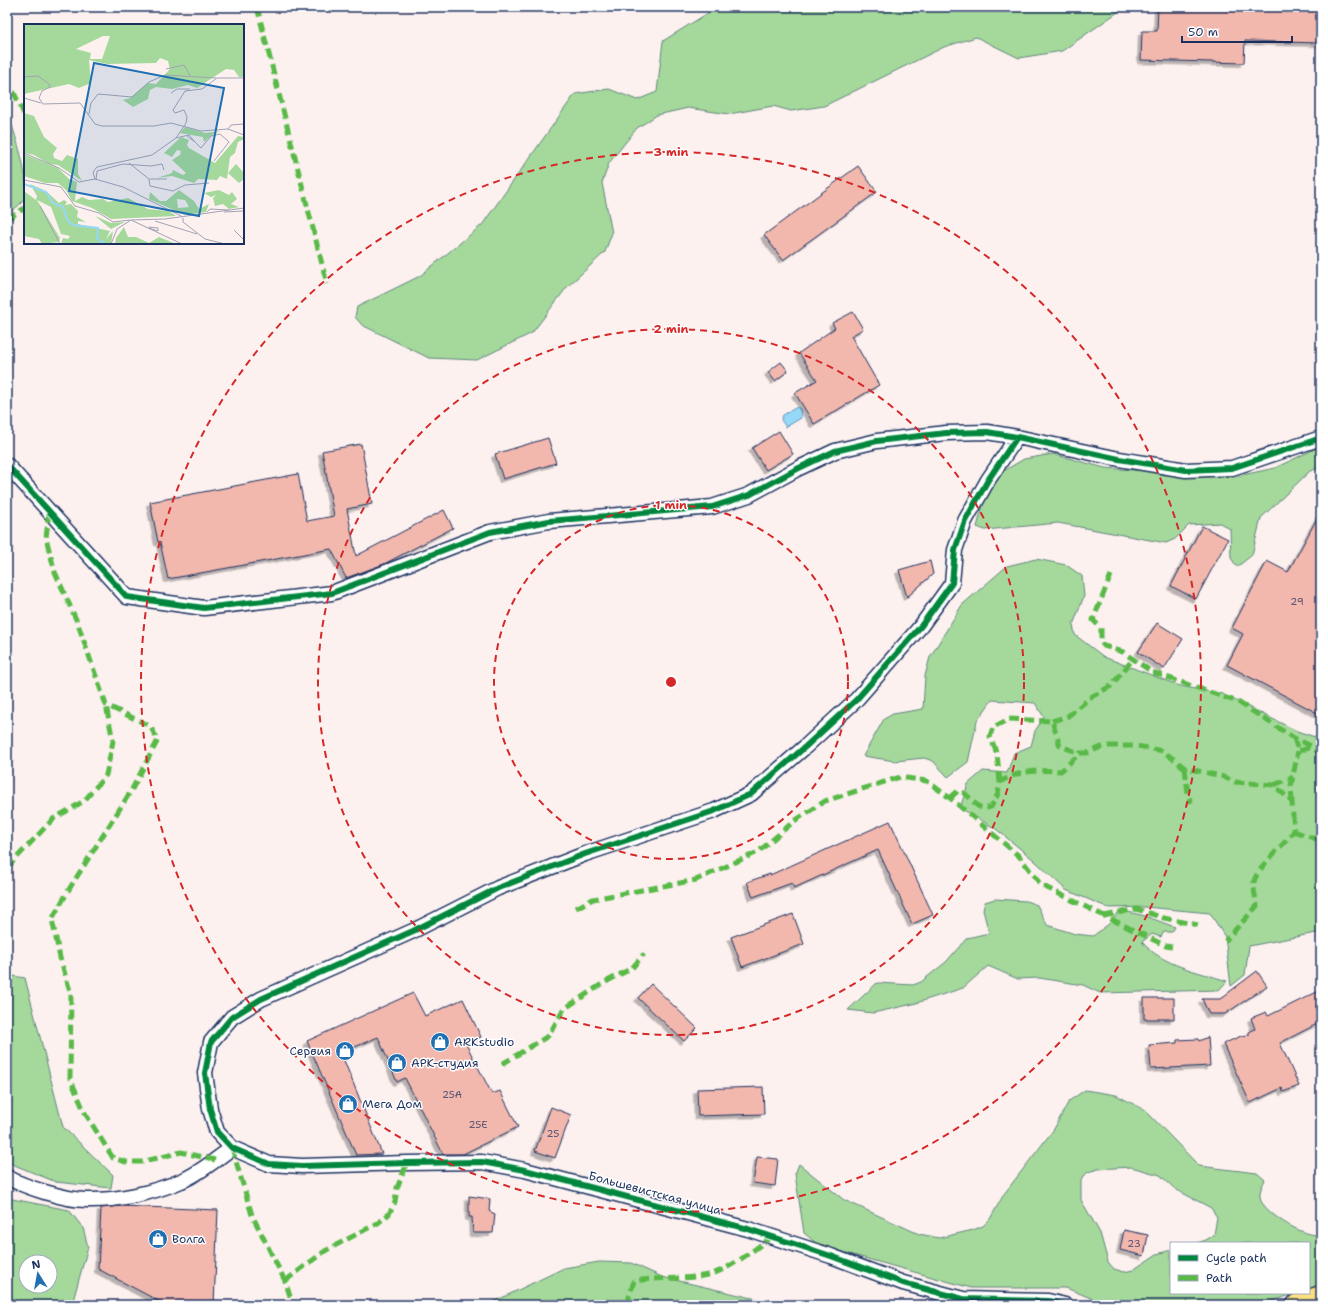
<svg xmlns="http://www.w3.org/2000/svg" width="1328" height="1312" viewBox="0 0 1328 1312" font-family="'Shantell Sans',sans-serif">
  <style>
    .green { fill: #a5d99b; stroke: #60847c; fill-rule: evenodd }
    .water { fill: #96d8f8; stroke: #6594ba }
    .building { fill: #f2b8ad; stroke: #1b2f5e; filter: url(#shadow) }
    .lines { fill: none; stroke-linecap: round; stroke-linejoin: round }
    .street-casing { stroke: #1b2f5e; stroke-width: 17 }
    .highway-casing { stroke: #1b2f5e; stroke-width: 25 }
    .street { stroke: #fff; stroke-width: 14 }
    .highway { stroke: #fbe080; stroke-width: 22 }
    .quiet { stroke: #58b947; stroke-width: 5; stroke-dasharray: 10 5; stroke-linecap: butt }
    .cycleway-casing { stroke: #fff; stroke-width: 8 }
    .cycleway { stroke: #00873e; stroke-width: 6 }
    .ring { fill: none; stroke: #d62828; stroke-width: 2; stroke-dasharray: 7 5 }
    .labels { text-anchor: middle; stroke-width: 3; stroke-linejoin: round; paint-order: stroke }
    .number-label { font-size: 10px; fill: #515172 }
    .poi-label { font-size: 12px; fill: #1b2f5e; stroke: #fff; text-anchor: start }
    .street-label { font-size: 12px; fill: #1b2f5e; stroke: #fff }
    .inset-river { fill: none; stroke: #96d8f8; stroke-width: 2 }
    .inset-road { fill: none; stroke: #a2a3b5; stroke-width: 1 }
    .view { fill: #1f6fb2; fill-opacity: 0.15; stroke: #1f6fb2; stroke-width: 2 }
    .inset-edge { fill: none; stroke: #1b2f5e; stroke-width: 2 }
    .centre { fill: #d62828; stroke: #fff; stroke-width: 2 }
    .ring-label { font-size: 12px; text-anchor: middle; font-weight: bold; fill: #d62828; stroke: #fff; stroke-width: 3; stroke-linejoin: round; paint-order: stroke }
  </style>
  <defs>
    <filter id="shadow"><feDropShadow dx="-3.5" dy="3.5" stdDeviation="0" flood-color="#0004"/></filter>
  </defs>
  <rect width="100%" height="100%" fill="#fcf1ef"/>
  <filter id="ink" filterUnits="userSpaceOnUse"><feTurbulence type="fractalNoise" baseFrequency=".025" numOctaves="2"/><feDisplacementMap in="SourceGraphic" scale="8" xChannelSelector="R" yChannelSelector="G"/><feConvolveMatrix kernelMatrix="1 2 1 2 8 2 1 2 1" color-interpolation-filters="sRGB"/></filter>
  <g filter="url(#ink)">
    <path class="green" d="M713,7H1122L1118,12L1062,51L1019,58L976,37L944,47L824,106L791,111L773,106L729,114L688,108L657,115L637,128L609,163L602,183L612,233L605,252L567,287L532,333L477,360L429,358L362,325L355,317L357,307L420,276L482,225L575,94L609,89L637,100L657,92L663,41L708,13Z
      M7,110C13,130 34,184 22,202C18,207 12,210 7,213Z
      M1321,446V467L1310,471L1261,518L1252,555L1237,567L1231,558L1230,529L1220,523L1189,525L1175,539L1166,543L1058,523L985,530L977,527L988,486L995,476L1024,459L1053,454L1105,468L1233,477L1275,468Z
      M1036,559L1066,565L1082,576L1084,596L1073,625L1075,635L1104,657L1180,686L1222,694L1297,731L1321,739V932L1249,946L1245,975L1231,986L1225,937L1210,913L1145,907L1109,908L1066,890L1034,860L996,829L960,808L968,784L983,771L1007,773L1014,753L1031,746L1035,731L1044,717L1035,703L992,700L977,721L968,762L948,777L933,761L924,758L895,761L863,756L884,719L893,714L923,709L925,676L930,657L962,605L1007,566Z
      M995,899L1026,901L1037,905L1047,925L1075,934L1093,936L1110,923L1120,910L1145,916L1175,927L1172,932H1164L1161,937L1152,934L1142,942C1163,966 1197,971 1227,981L1219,990L1100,993L1083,985L1039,978L1018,979L988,966L963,988L913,1004L873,1013L848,1010L877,983L913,985L921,982L946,962L967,938L989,933L983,910L985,902Z
      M7,975L25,978L63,1127L113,1175L111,1188L56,1182L7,1162Z
      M1085,1090L1116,1095L1145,1110L1199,1166L1257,1173L1265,1180C1262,1186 1258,1193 1261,1201C1269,1216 1304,1237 1321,1235V1285L1309,1289V1243H1197L1206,1240L1214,1235L1217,1217L1211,1208L1175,1189L1160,1175L1131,1167L1098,1169L1088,1172L1081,1179V1200L1100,1233L1108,1262L1114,1269L1124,1272L1133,1270L1157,1254L1171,1250V1293H1296L1261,1305H1108L1066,1288H971L818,1245L804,1233L795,1174L799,1164L844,1200L919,1234L939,1238L973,1230L983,1226L990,1219L1004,1194L1054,1129L1069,1101Z
      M7,1198L69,1210L83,1228L88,1247L74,1297V1305H7ZM26,1262H50V1286H26Z
      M599,1262L631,1263L662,1277L761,1300L773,1305H487L564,1268Z"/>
    <path class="water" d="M797,407L800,409L801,418L786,427L781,420L783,415Z"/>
    <path class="building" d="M1158,7H1321V43L1245,41L1244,63L1141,60L1142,31H1157Z
      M858,166L877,192L783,260L764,235Z
      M853,312L863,329L851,336L879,385L814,424L795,393L817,380L799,353L835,328L832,323Z
      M781,362L788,371L775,381L768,372Z
      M779,431L793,454L766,470L752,448Z
      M548,438L556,463L503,479L495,454Z
      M361,444L372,504L347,509L356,556L444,510L453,528L384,564L346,578L331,549L168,579L160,542H158L150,502L298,474L307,521L334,516L322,451Z
      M1321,511V715L1227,665L1243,634L1232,628L1267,561L1288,572Z
      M1202,526L1228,539L1196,599L1171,586Z
      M930,561L933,574L907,597L899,570Z
      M1157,623L1183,639L1164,669L1138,652Z
      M890,821L933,915L912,924L878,850L794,888L792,883L753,897L747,882L770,874V875Z
      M793,914L804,944L742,967L731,937Z
      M1257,971L1267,986L1225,1014H1209L1202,999H1220Z
      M651,984L697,1028L684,1041L638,998Z
      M1321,990V1022L1280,1043L1299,1086L1283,1092L1282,1088L1250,1103L1223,1044L1241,1036L1249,1035V1032L1255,1029L1251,1018L1266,1012L1268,1016Z
      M413,993L425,1016L463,999L481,1037L466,1044L492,1094L500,1091L518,1127L463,1154H443L405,1078L397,1082L378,1037L341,1053L382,1154L356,1155L307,1041Z
      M1144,998H1174V1019H1144Z
      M1208,1037L1210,1066L1151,1069L1149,1045L1177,1043V1040L1198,1039L1199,1041Z
      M763,1087L764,1114L698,1116L697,1089Z
      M551,1107L571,1115L555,1158L535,1151Z
      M757,1157L778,1159L775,1186L753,1183Z
      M469,1196L490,1199L489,1211L495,1214L493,1233H473L472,1217H469Z
      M120,1206L218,1210L214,1305H166L98,1269L101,1208Z
      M1124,1230L1148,1235L1144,1256L1120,1250Z"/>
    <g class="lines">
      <g class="street-casing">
        <path id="street" d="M1017,437L988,480L965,521L955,550L952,583L921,626L856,700L805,747L751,794L714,811L585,854L498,888L413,931L261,999L232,1017L211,1042L205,1073L210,1109L217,1132L232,1148L269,1164L302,1166L407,1163L482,1162L525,1170L748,1229L831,1256L903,1283L963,1299L1048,1301L1065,1305
          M7,465L127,597L204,608L332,593L490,532L549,521L712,507L749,495L797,469L835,451L877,441L946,433L987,432L1017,437L1119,459L1186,470L1232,468L1321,438
          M7,1177C24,1187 66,1200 86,1200C116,1201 153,1193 181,1181C199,1174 216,1159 232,1148"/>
      </g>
      <g class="highway-casing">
        <path id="highway" d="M1298,1305L1321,1297"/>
      </g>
      <use href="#street" class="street"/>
      <use href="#highway" class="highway"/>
      <path class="quiet" d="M257,7L327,284
        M7,78L25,116
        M7,219L25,208
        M49,512L46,538L55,572L78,624L106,705L150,726L158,740L131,791L71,886L52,919L60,958L71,994L70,1078L85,1113L113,1158L126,1162H142L181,1152L215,1160
        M1111,575L1093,620L1101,628V642L1104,646L1123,652L1152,672L1238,702L1294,738L1313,747L1321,755
        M1052,721L1068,716L1091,697L1111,686L1133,659
        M1294,738L1298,751L1313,747
        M1185,768L1188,794L1191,803
        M1000,782L997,754L990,736L993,727L1009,719L1052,721L1060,746L1080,753
        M1274,785L1293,777
        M950,798L958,791C974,794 973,813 991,807L998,794L1000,782C1020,770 1039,770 1061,771L1080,753H1087L1104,746H1137L1163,751L1185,768L1221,776L1235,782L1274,785L1292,802L1294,831C1286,843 1255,870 1254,882C1253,889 1256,899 1257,906L1225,941
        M1292,802L1291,786L1298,751
        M1294,831L1321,841
        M7,868L53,819L84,801L106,775L113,741L106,705
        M576,908L593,899L696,880L758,852L793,822L825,801L900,777L927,781L950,798L1019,856L1041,885L1166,946L1172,947
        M1104,916L1136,909L1164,918L1198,925
        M502,1064L548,1036L564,1009L602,984L632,968L644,954
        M232,1148L252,1215L285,1281L293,1305
        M285,1281L325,1251L378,1223L389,1214L395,1202L397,1188L407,1163
        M629,1305V1297L634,1281C658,1277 683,1280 708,1275C729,1270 754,1250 771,1237"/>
      <g class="cycleway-casing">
        <path id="cycleway" d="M1017,437L988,480L965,521L955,550L952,583L921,626L856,700L805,747L751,794L714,811L585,854L498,888L413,931L261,999L232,1017L211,1042L205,1073L210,1109L217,1132L232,1148L269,1164L302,1166L407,1163L482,1162L525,1170L748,1229L831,1256L903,1283L963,1299L1048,1301L1065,1305
          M7,465L127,597L204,608L332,593L490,532L549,521L712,507L749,495L797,469L835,451L877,441L946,433L987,432L1017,437L1119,459L1186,470L1232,468L1321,438"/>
      </g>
      <use href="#cycleway" class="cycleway"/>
    </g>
  </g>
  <g class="ring">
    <circle cx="671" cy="682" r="177"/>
    <circle cx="671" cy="682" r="353"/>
    <circle cx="671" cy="682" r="530"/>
  </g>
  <defs>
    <g id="shop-disc" transform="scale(1)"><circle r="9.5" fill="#1f6fb2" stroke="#fff"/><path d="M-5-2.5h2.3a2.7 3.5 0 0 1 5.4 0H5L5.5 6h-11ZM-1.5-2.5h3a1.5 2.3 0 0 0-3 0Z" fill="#fff"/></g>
  </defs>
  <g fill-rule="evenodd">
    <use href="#shop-disc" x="440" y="1042"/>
    <use href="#shop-disc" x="345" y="1051"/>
    <use href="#shop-disc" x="397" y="1063"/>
    <use href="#shop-disc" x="348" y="1104"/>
    <use href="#shop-disc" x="158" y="1239"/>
  </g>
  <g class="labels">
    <g class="number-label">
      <text x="1297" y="605">29</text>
      <text x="452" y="1098">25А</text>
      <text x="478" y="1128">25Е</text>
      <text x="553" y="1137">25</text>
      <text x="1134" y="1247">23</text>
    </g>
    <g class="poi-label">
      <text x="454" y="1046">ARKstudio</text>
      <text x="331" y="1055" text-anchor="end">Сервия</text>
      <text x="411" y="1067">АРК-студия</text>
      <text x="362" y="1108">Мега Дом</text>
      <text x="172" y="1243">Волга</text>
    </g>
    <g class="street-label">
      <text transform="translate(655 1193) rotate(15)" y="4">Большевистская улица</text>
    </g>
  </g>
  <g transform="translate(24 24)">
    <rect width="220" height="220" fill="#fcf1ef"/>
    <path d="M0,0H220V53H215L210,46L202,45L173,64L164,61L148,65L132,63L126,66L124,75L109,83L99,76L106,74L124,59L132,60L146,45L144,37L136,34L132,39L83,40L65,36L67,59L55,64L45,60L0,70ZM79,12H86L78,35H66L67,29L52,25ZM0,89L10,92L20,113L33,124L29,130L30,134L38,137L43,131L54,135V150L58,157L34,141L25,140L10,131L1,129ZM161,103L181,109L197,107L189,110L180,118L179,113L156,109ZM214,112L220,113V115L214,118L211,129L206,133L203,155L196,152L193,156L174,155L170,159L148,152L133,154L148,149L149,146L159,151L162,149L148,136L156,131L157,127L153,126L148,133L140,129L157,113L165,116L163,121L165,124L191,139ZM0,130L34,144L45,155L53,158L51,177L58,173L65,176L79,175L84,178L104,174L124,185L145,187L152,192L87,195L68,184L48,177L42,166L34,159H21L0,152ZM212,140L220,149V155L215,159L204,149ZM6,160L22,167L35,179L40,176L43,178L41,181L47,180L54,187L53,193L62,198L54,197V200L86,207L82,215L89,207L87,220H37L39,214L44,215L46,212L37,210L27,183L13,176L36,214L35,218L18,220L15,215L0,212V167L12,176L13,172ZM155,166L170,177L175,185L185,180L182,188L161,191L125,175L126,168L136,177H142ZM153,175L161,176L165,183L154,184ZM195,166L205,171L208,168L213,175L207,180L215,183L205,185L199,180L191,182L189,174L192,171L187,173L180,169ZM71,192L87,199L101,198L87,205ZM100,203L104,213H112L125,219L135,213L152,220H91L92,214Z" fill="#a5d99b" fill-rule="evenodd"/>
    <path class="inset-river" d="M0,160L22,168L29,179L39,183L44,197L49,201L74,204L73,215L80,219"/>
    <path class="inset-road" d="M142,45L160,41L167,53M0,53L14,52L25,60L26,63L18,67L15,74L19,80L56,79L71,100L78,102H130L147,99L177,107L204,105L220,111M147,69L153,65H166M0,74L17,79M65,90L67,79L74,70L108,73L125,58L141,51L192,54M204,105L207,101L220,100M152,114L165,111L171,118L163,112M171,118L177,124L187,112L196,110L205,118L190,137M0,129L35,144L55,158L71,155M105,139L125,155H143M71,155L69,148L73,143L128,131L152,114L162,99L163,93L160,86L151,89L149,86L161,67L178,65L193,54H220M71,155L99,163L159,193M125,155L126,162L149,167L161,161L185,159M0,156L37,163L51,182L75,189L89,198L106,196M72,156L73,147L99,140L127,142L138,140L140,146M16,182L36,220M183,188L186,185L205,186M200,188L220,187M159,194V198L181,215L201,220M107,196L158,220M131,197L173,210M125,203L134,204V207L125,204ZM210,206L220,216M87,220L93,205L107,196L141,195L220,184"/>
    <path class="view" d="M70,39L200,64L175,192L45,167Z"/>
    <rect width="220" height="220" class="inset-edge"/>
  </g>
  <circle cx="671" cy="682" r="6" class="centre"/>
  <g class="ring-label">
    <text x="671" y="156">3 min</text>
    <text x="671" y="333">2 min</text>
    <text x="671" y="509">1 min</text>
  </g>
  <rect width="1328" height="1312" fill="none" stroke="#fff" stroke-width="24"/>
  <rect x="12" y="12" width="1304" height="1288" fill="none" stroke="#1b2f5e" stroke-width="1.5" filter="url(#ink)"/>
  <rect x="1170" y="1242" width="140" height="52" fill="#ffffff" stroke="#a4acbf"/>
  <rect x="1178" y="1255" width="20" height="6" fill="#00873e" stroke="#a4acbf"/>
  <text x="1206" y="1262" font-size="12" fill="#1b2f5e">Cycle path</text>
  <rect x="1178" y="1275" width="20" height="6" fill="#58b947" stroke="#a4acbf"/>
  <text x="1206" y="1282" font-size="12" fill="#1b2f5e">Path</text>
  <g transform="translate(38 1274) rotate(349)"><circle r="19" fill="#ffffff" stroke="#a4acbf"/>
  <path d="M0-3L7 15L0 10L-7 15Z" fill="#1f6fb2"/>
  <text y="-6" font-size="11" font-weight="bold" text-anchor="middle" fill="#1b2f5e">N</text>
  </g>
  <path d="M1182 36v6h110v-6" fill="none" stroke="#1b2f5e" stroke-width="2"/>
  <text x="1188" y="36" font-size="12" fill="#1b2f5e" stroke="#ffffff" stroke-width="3" paint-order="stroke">50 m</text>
</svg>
